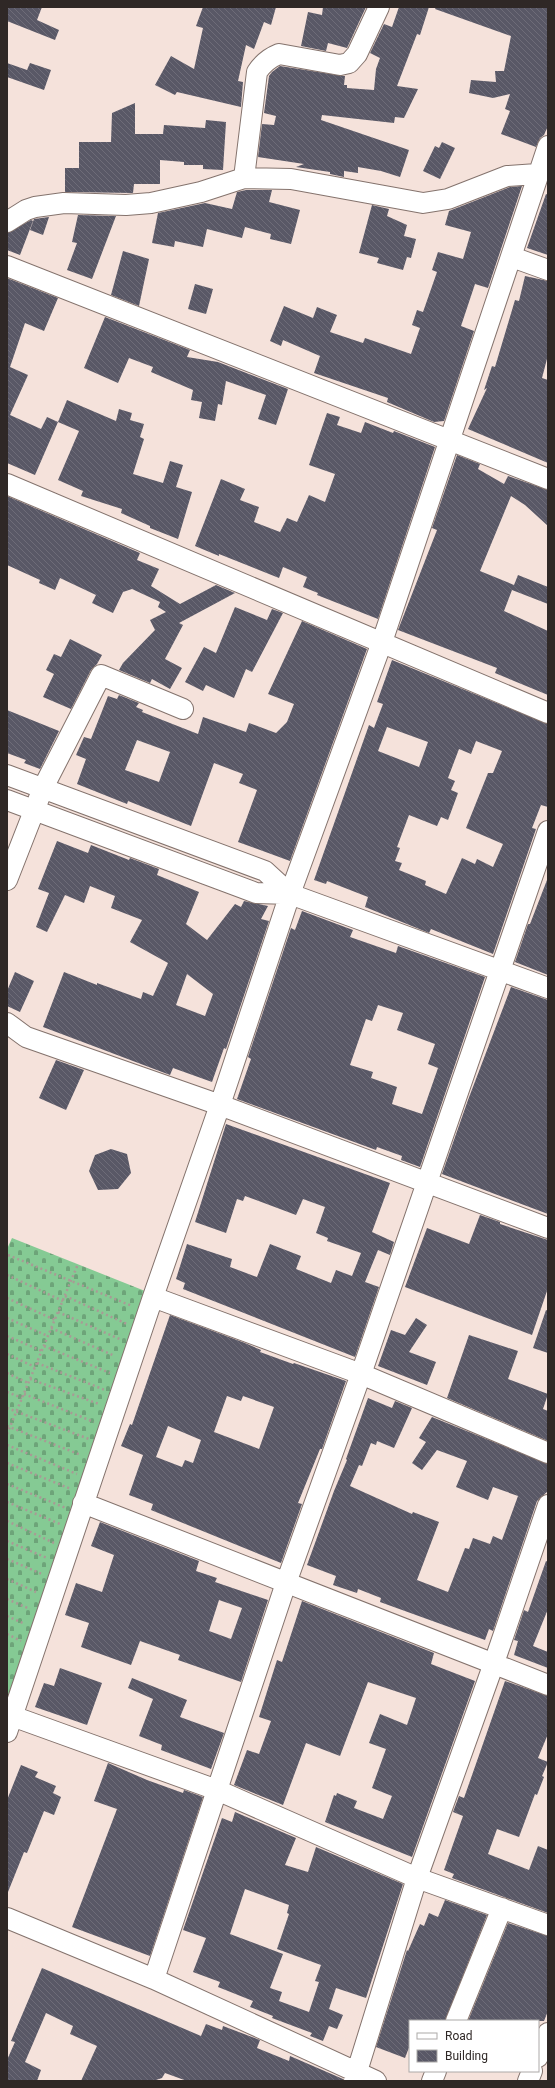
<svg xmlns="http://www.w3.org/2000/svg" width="555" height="2088" viewBox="0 0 555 2088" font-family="Roboto,sans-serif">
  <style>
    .cemetery { fill: url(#cemetery-stones) }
    .building { fill: url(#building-back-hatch); fill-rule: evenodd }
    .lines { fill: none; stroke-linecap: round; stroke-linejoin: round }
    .minor-casing { stroke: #84736d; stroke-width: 22 }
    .path { stroke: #a99a95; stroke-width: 2.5; stroke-dasharray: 2 3; stroke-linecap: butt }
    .minor { stroke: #fff; stroke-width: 20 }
  </style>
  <defs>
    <pattern id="cemetery-stones" width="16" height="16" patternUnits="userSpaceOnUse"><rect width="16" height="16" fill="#85ca94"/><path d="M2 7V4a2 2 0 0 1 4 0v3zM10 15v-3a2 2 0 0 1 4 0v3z" fill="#6da479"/></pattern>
    <pattern id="building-back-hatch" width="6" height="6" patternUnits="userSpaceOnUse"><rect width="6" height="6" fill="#595866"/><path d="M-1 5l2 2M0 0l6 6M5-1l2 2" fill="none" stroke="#6e6c78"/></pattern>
  </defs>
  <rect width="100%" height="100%" fill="#f5e2db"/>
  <path class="cemetery" d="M12,1238L145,1291L7,1702V1249Z"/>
  <path class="building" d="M7,7H42L37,20L59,30L55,40L7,21Z
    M203,7H276L271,25L264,22L254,49L246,45L238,81L243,82L241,107L177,92L175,95L155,85L171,56L194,69L203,28L196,26Z
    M323,7H366L347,48L328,43L326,51L301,46L308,12L322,15Z
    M399,7H429L420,35L417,34L397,86L418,89L404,118L395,117L394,123L322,115L321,120L409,150L400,177L381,171L358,167V173L344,171V177L330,174V172L296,167L304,164L258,157L262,124L274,125L276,116L264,113L269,76L272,72L280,66L344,76H345L344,85H347V88L374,90L376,69L380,58L370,53L384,24L392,27Z
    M436,7H548V126L544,135L540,138L536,147L501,134L510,111L505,109L510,94L493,98L469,93L471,80L496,82L495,71H504L511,36L435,9Z
    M7,63L27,70L30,63L51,70L44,90L7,77Z
    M135,103V134H163L164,125L205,128L206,120L226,122L223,170L203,169V165H184V162L160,160V184H134L133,193L65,192V168H79V142H111L112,113Z
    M442,142L455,148L440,179L423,171L435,146L439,148Z
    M522,186L488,288L475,284L461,326L474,331L444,421L434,422L387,402L388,398L314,373L320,356L283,340L281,346L270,341L284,306L313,318L317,307L337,315L330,332L363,343L365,338L411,354L420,328L412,325L417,310L423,312L437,272L432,270L438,252L463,259L471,232L445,225L449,211L510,187Z
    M246,190H272L269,202L300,210L291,244L270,239L271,234L245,227L242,238L207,229L203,247L175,241L174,247L152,243L158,213L205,203L232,209L237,192Z
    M546,194L548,195V255L527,248Z
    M372,205L389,209L387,216L407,225L404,236L416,239L411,258L407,257L403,270L377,263L379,258L359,253Z
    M78,215L116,216L92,279L67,270L77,243L72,242Z
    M49,217L43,235L30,230L34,219Z
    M31,220L33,221L20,255L7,250V233Z
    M123,251L149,259L139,306L111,295Z
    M525,276L548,281V355L542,378L548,380V463L468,429L487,388L484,390L492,366L495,367L515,300L519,301Z
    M7,278L58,298L44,331L25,323L10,367L28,375L10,415L41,429L47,417L58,422L35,475L7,463Z
    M195,284L213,289L206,314L188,309Z
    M105,317L190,350L187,357L218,362L288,389L276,425L258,419L266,395L226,381L222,405L218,404L215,421L199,418L202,402L191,400L193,390L151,372L153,367L129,358L118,383L84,368Z
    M67,400L116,421L119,409L132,413L130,420L144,424L140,437L144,439L133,474L163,483L170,461L183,465L176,487L192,492L178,539L150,528V526L121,513L122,509L81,496L83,491L58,480L79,431L58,422Z
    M327,413L340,417L337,425L361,433L365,422L393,433L394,431L435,447L378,619L317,595L318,593L303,587L307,577L283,567L279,578L219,554V556L195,546L221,479L245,489L240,500L259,507L254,522L280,532L287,518L297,522L309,495L325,502L335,474L309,465Z
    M457,455L480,464L478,469L504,484L508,476L548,490V526L525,505L511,496L480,571L514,585L518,575L548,587V604L512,590L504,611L548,631V695L495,673L497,668L398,630L437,530L432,528Z
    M7,496L140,553L137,560L159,569L151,586L180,604L216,585L235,593L179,623L183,625L165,659L182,668L170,689L152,679L150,683L119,670L123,663L155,630L150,620L166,612L158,607L160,602L132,589L123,592L113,613L92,603L96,595L60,578L55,590L39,583L40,580L7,565Z
    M235,607L267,620L272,609L283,613L252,672L246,669L234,698L206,685L203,691L185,682L204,647L216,653Z
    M302,621L367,649L290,861L238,842L257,790L239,783L243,774L214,763L191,826L128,801L127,804L77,784L86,759L76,755L84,737L91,739L108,696L117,699L119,695L139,703L136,707L143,710L142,712L198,734L203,717L246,732L249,723L276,733L287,722L294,704L268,694ZM137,740L170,752L159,782L125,770Z
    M70,639L102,655L97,664L91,670L71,709L43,697L54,674L46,670L54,654L61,657Z
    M392,660L548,724V807L541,805L532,828L536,829L493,954L431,929L429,933L365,907L368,897L327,881L326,884L314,880L369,725L374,728L383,704L377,702ZM387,727L428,742L419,767L378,751ZM476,741L502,751L493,773H488L466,828L503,844L493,867L477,859L475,864L462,858L446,894L425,885L426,881L399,870L402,863L395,861L400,848L397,847L409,815L437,826L441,817L448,820L458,793L451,790L455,781L448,778L459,749L471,754Z
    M7,710L59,731L40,769L24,763L26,760L7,753Z
    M57,841L88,853L91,845L129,860L130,858L159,869L157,875L199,892L186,924L207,940L235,904L241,907L244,901L268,906L261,919L269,921L226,1049L224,1048L212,1082L173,1068L170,1075L43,1027L64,972L97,985V983L141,999L143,992L153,996L168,963L130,942L142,920L111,908L115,896L90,886L84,903L65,895L47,932L36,927L49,893L38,889ZM187,974L213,994L205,1016L176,1005Z
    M547,880H548V975L515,962L528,924H530Z
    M302,911L353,930L350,937L396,953L398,946L485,977L420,1167L401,1160L402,1156L377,1147L376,1150L237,1099L251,1059L248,1057L291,928L295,930ZM378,1005L403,1013L397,1030L435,1044L428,1064L438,1068L422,1114L392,1104L397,1087L371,1078L373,1072L350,1065L366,1019L372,1021Z
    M15,972L34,981L20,1012L7,1006V991Z
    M511,987L548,1000V1214L442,1174L468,1100Z
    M56,1060L84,1070L66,1110L39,1098Z
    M226,1124L390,1183L372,1232L394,1242L390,1255L378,1250L365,1282L379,1287L355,1357L183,1289L185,1283L176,1279L187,1244L232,1259L230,1267L257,1277L270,1244L301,1256L296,1269L331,1283L336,1270L352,1276L361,1253L327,1241L328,1238L316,1233L325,1207L303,1199L296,1215L245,1196L243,1201L237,1199L226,1233L195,1222Z
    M111,1149L127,1154L131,1173L118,1189L98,1190L89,1171L95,1155Z
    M480,1215L500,1222V1224L548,1240V1288L532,1335L405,1287L427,1228L469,1244Z
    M546,1310L548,1311V1353L533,1348Z
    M170,1315L245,1343L261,1350L260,1352L293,1364L294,1363L346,1381L322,1449H320L298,1503L302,1504L281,1563L151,1510L153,1504L129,1495L143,1455L121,1446L130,1424L132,1425ZM227,1396L241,1401L243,1396L274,1407L259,1449L214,1432ZM168,1426L201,1440L193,1463L185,1460L182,1467L156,1457Z
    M416,1318L427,1325L409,1352L436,1362L427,1385L378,1366L391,1330L405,1335Z
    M469,1335L518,1351L508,1379L548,1394L543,1409L548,1411V1441L447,1398Z
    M368,1398L392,1408L395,1401L412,1408L394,1448L377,1441L376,1445L371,1443L362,1466L359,1465L350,1486L412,1514L413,1512L439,1522L417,1580L448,1592L465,1548L469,1549L473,1538L490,1544L493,1536L502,1540L518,1496L493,1487L488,1500L456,1487L467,1461L437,1450L422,1470L412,1463L426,1442L419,1438L432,1417L548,1464V1491L537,1501L493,1631L489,1629L485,1640L380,1602L381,1598L358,1589L357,1593L333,1585L336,1576L307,1565L334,1491L347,1460L346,1459Z
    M100,1522L199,1561L196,1571L217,1578L215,1582L268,1600L241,1682L178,1660L180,1655L140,1641L131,1665L81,1647L89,1623L65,1615L76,1583L102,1592L114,1555L91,1546ZM219,1600L242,1608L231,1639L209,1631Z
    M546,1561L548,1562V1609L533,1646L548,1652V1668L514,1655L518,1641L514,1640L524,1610L528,1612Z
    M302,1601L434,1653L431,1664L475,1681L412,1857L325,1822L334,1795L336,1796L337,1793L357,1801L354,1808L383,1819L392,1796L372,1788L386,1749L369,1743L380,1714L407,1725L416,1698L368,1682L340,1756L306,1743L283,1805L234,1785L247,1750L259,1754L271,1721L259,1717L277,1660L282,1662Z
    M60,1668L102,1683L87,1725L35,1707L44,1683L54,1686Z
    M132,1678L187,1700L180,1717L224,1733L211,1769L161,1750L162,1745L139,1736L153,1699L128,1688Z
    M505,1681L548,1696V1734L538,1758L548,1762L542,1776L544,1777L537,1795L535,1794L519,1837L497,1829L488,1854L529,1870L538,1846L548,1850V1913L452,1878L454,1874L444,1870L463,1816L453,1812L459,1796L464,1798Z
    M108,1763L147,1780L183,1793L184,1790L203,1797L150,1956L72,1927L117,1809L94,1801Z
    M21,1765L38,1772L35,1777L56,1786L53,1793L61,1797L54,1815L44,1811L27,1853L24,1852L8,1892L7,1800Z
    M235,1812L296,1838L285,1865L308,1872L316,1847L403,1884L366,1998L336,1988L329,2009L343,2015L337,2029L329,2026L323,2041L310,2036L312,2033L272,2018L273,2016L250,2007L253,2001L218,1987L220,1982L193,1972L206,1938L183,1930L222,1818L232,1822ZM245,1889L289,1905L287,1913L289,1914L277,1949L321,1965L315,1981L319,1982L309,2012L279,2001L282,1992L270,1988L283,1954L230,1934Z
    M445,1900L487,1915L445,2021H410V2045L405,2058L376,2047L407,1950L408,1951L420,1924L424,1926L429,1913L438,1917Z
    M508,1923L548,1936V2011L544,2021H468Z
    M42,1968L201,2036L206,2024L222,2030L223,2026L260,2040L257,2048L289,2061L290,2056L343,2079V2081H187L165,2073L162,2078L153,2081H81L97,2046L70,2034L73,2026L46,2013L25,2062L41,2070L37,2081H7V2060L15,2042L11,2041Z"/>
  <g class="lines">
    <g class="minor-casing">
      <path id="minor" d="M244,178L257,72C263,63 269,58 279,54L340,65L349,63L357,54L379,7
        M7,222L26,210L35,207L64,203L126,205L151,203L201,192L244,178L291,179L423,203L448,199L507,176L537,174
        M512,257L548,270
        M7,266L548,479
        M7,484L548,713
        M7,775L265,871L290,894
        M7,800L256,893L290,894L548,988
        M7,880L43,788L101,675L183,709
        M7,1023L26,1037L220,1105L548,1228
        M153,1297L361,1374L548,1453
        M83,1503L548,1685
        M12,1716L217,1790L417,1878L548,1925
        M7,1732L153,1297L220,1105L290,894L382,642L548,146
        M7,1918L154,1979L376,2081
        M154,1979L286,1583L361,1374L548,831
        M456,2021L502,1908
        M538,2057L548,2033
        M354,2081L417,1878L494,1663L548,1505
        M432,2081L436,2071
        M528,2081L532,2071"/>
    </g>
    <path class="path" d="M8,1255L132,1306
      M7,1275L63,1301
      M65,1296L127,1324
      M7,1298L55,1320
      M58,1312L122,1340
      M7,1318L48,1336
      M51,1328L115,1356
      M7,1336L42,1351
      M44,1346L110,1373
      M7,1354L35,1367
      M37,1363L105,1390
      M7,1373L28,1383
      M30,1379L99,1404
      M7,1392L22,1398
      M24,1394L94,1422
      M7,1408L89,1439
      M7,1426L81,1455
      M7,1434L78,1264
      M7,1445L77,1474
      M7,1463L71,1489
      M7,1484L66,1508
      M7,1502L60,1524
      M7,1521L54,1543
      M7,1541L47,1558
      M7,1559L42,1574
      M7,1579L36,1592
      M7,1599L30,1609
      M7,1616L25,1624
      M7,1634L21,1641"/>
    <use href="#minor" class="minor"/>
  </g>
  <rect width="555" height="2088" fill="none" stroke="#2f2826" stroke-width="16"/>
  <rect x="409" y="2020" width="130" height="52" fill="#ffffff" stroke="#aca9a8"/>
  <rect x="417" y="2033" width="20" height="6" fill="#ffffff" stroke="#aca9a8"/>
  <text x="445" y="2040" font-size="12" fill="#2f2826">Road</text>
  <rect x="417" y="2050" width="20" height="12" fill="url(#building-back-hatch)" stroke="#aca9a8"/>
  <text x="445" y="2060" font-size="12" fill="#2f2826">Building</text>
</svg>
